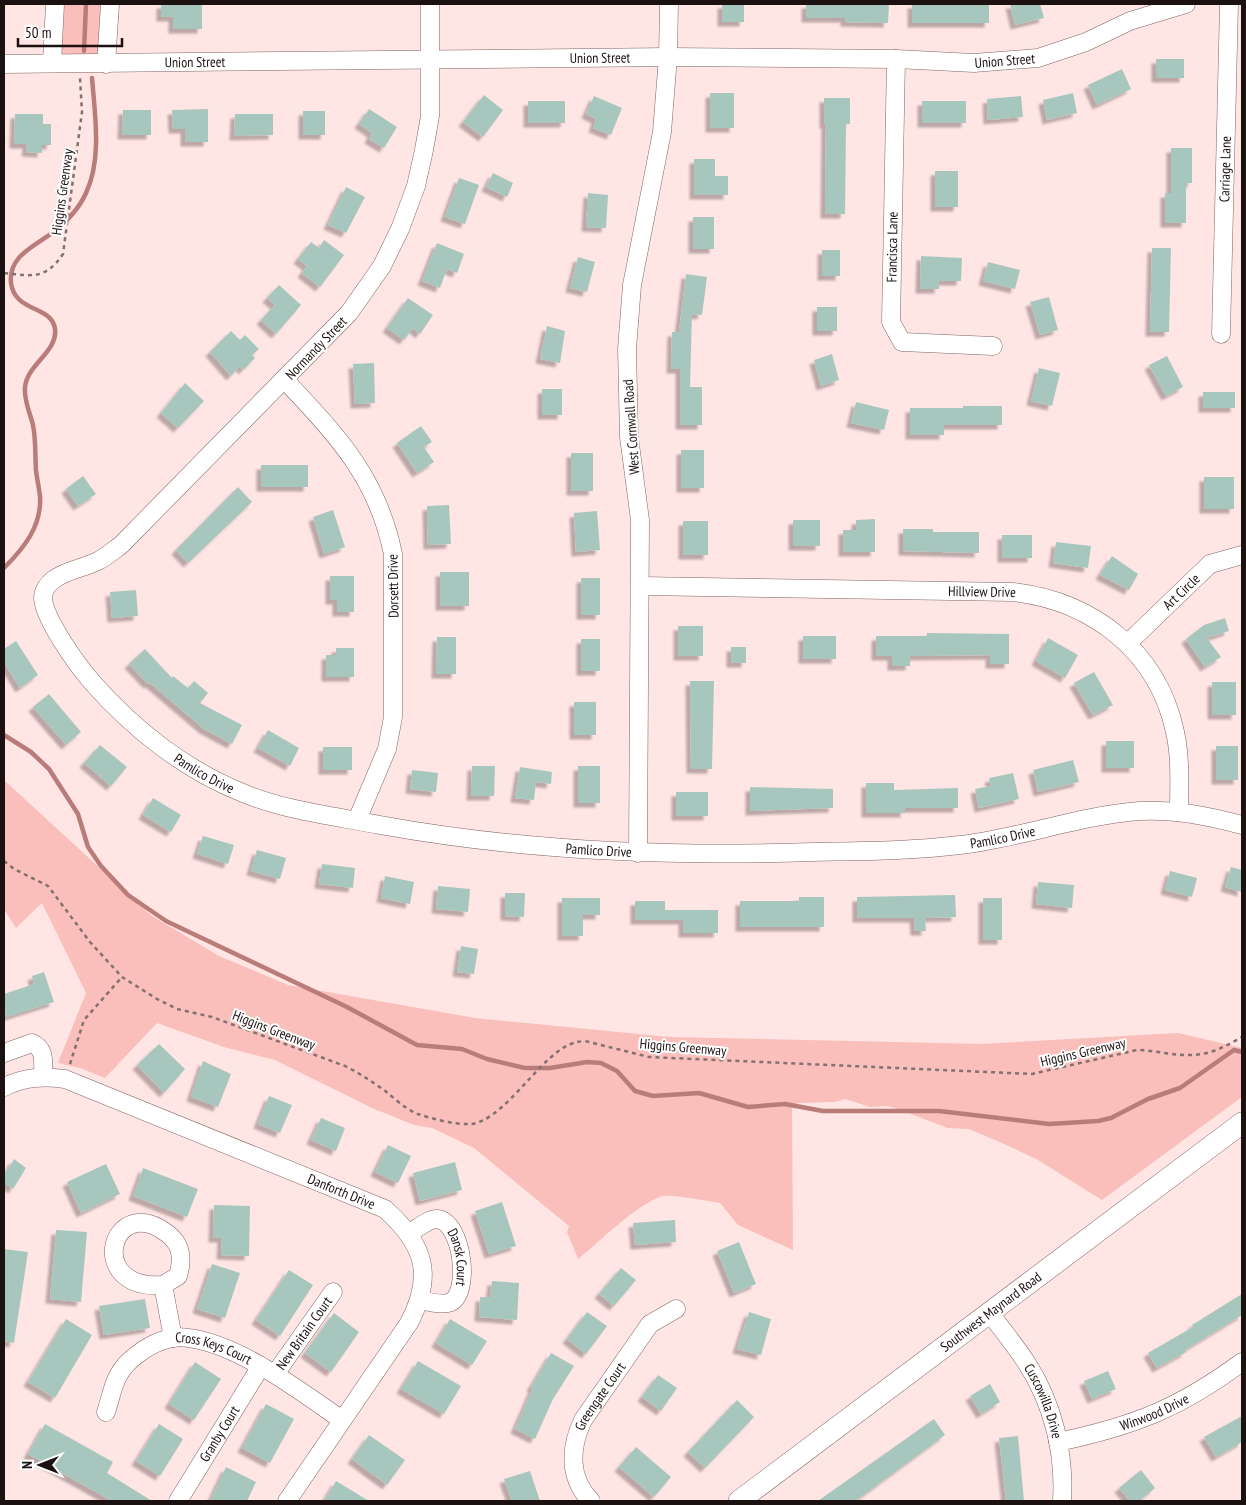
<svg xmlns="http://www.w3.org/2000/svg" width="1246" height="1505" viewBox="0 0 1246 1505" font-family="'PT Sans Narrow',sans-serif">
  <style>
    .green { fill: #fabfbb }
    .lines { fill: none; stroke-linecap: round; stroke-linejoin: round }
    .stream { stroke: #b97c79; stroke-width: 4.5 }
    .building { fill: #a7c7be; filter: url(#shadow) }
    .minor-casing { stroke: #7f6462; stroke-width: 19 }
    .major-casing { stroke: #7f6462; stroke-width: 22 }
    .path { stroke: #827170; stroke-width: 2.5; stroke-dasharray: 4 4; stroke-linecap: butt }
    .minor { stroke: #fff; stroke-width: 18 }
    .major { stroke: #fff; stroke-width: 21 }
    .labels { text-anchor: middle; stroke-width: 4; stroke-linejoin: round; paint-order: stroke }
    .street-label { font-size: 14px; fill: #1c1111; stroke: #fff }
  </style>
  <defs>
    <filter id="shadow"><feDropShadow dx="-4.5" dy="4.5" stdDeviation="1" flood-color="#0004"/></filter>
  </defs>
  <rect width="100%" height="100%" fill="#ffe5e3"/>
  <path class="green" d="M61,4H105L102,53L97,56H60Z
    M4,780L152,916L219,956L288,985L475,1018L669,1037L982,1044L1178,1033L1242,1048V1097L1102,1200L1038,1160L1011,1147L969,1129L948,1128L895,1108L887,1106L870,1107L845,1099L835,1102L798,1103L792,1105L793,1250L738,1225L720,1203C709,1201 670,1194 662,1196C634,1206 602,1240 578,1259L567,1232L569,1226L474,1148L432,1128L414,1125L372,1108L275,1060L224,1047L157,1023L105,1078L80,1068L58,1063L86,993L42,903L16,928L4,909Z"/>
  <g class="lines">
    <path class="stream" d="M84,51L86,4
      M4,568C24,548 42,526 40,496C39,488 37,479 36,470C35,455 36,440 33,425C30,413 24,401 25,388C26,365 58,352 55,329C52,305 15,313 11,283C8,256 35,246 52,233C65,223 79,209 86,193C102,159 95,115 92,78
      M4,735L31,752L49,769L78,814L88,847L101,866L128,895L166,921L347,1007L417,1045L462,1049L487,1059L525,1068H550L587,1062L601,1063L617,1071L635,1091L653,1096L699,1093L748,1107L785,1104L823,1111H939L1049,1124L1098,1121L1111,1118L1148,1099L1180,1088L1234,1050L1242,1052"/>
  </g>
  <path class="building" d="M161,4H202V29H173V17H161Z
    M722,4H744V22H722Z
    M806,4H889L888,23L845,22V18H806Z
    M912,4H989V23H912Z
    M1010,4H1040L1044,18L1015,25Z
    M1156,59H1184V78H1156Z
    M1122,69L1131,89L1097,105L1088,85Z
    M710,93H734V128H710Z
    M1073,93L1077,113L1047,120L1043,100Z
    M484,95L503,110L483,137L463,122Z
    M594,96L622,108L611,135L593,128L596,119L586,114Z
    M1021,96L1023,117L988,120L987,99Z
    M824,98H850V124H846L845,214H825L826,124H824Z
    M528,101H565V123H528Z
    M922,101H966V123H922Z
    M208,109V142H185V129H173L172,110Z
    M369,109L397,127L384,148L369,139L372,133L359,124Z
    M123,110H151V135H122Z
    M303,111H325V135H303Z
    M15,114H43V124H51V145H42V153L26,152L27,144H14Z
    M235,114H273V135L234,136Z
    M1171,148H1192V183H1186V223H1165V193H1171Z
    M694,159H715V176H728V195H694Z
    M935,171H958V207H935Z
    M493,173L513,183L507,197L486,187Z
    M459,178L479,185L465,224L445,217Z
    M346,187L365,197L346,233L328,225Z
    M588,193L608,195L606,228L586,227Z
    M693,217H714V249H693Z
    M324,240L344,255L320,287L302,273L307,266L298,259L311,242L319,248Z
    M437,243L464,254L457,273L447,269L440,288L422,281Z
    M1152,248H1171L1169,332H1150Z
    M822,250H840V276H822Z
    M921,256L962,258L961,281H939V289H920Z
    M578,257L595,262L587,292L570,288Z
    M988,262L1020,270L1015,289L983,281Z
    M686,274L707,277L702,315L692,314L690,387H702V425H680V369H671L672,332H679Z
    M279,285L301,305L276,334L261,320L275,305L267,298Z
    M1049,297L1058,330L1040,335L1030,302Z
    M408,298L433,315L420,334L413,328L404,340L387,328Z
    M817,307H837V331H817Z
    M547,326L565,331L560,363L540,359Z
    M231,331L240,340L245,335L259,349L252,355L255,358L243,370L240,366L231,376L210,352Z
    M832,354L839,380L821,386L814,360Z
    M1167,356L1183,387L1166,396L1149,365Z
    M374,363L375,403L355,404L353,364Z
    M1039,368L1060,373L1052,406L1031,401Z
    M185,383L204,401L178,428L161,413Z
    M542,389H562V415H542Z
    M1203,392H1235V408H1203Z
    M856,402L889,410L884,430L851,423Z
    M963,406H1002V425H944V435H910V408H963Z
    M421,426L432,442L424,447L434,462L417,473L397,443Z
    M681,450H704V488H681Z
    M571,453H593V491H571Z
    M261,465H308V487H261Z
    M83,476L96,494L78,506L66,489Z
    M1204,477H1234V509H1204Z
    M238,487L252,502L188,563L176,550Z
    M449,505L451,544L428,545L427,506Z
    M333,510L345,547L324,554L313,517Z
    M597,511L600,550L576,552L574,513Z
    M875,519V552H843V530H856V520Z
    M793,520H820V546H793Z
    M683,521H708V555H683Z
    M903,529H933V532H979V553L903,551Z
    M1002,535H1032V558H1002Z
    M1056,542L1091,546L1088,568L1053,563Z
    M1112,556L1138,574L1129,590L1100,575Z
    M440,572H469V606H440Z
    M330,576H354V612H337V600H330Z
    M581,578H600V615H581Z
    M136,590L138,616L112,618L110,592Z
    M1225,618L1229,631L1207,638L1221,657L1205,667L1186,639L1204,625Z
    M678,626H703V656H678Z
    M927,633L1009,634V664H990V655L910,656V666H892V656H876V636H927Z
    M803,636H836V659H803Z
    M437,637H456V674H436Z
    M1048,638L1078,655L1065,678L1036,661Z
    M581,639H600V671H581Z
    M16,641L38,675L20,688L4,662V649Z
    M731,647H746V663H731Z
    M336,648H354V677H326V655H336Z
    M145,649L172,678L173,676L188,688L194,681L208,693L200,703L242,725L232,744L204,729L150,683L148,684L129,664Z
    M1094,672L1113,705L1093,715L1074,683Z
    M690,681H714L712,769H691Z
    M1212,682H1236V715H1212Z
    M49,694L81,732L66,745L33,707Z
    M574,702H596V735H574Z
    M268,730L299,748L290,766L258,748Z
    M1106,741H1134V768H1106Z
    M100,745L127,767L111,786L84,763Z
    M1216,746H1238V780H1216Z
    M323,747H352V770H323Z
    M1073,760L1079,782L1038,792L1033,770Z
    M472,766H495L494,796H471Z
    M578,766H600V803H578Z
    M520,767L552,772L551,784L536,782L534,800L515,798Z
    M412,770L438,773L436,792L410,789Z
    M1013,773L1019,799L979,808L975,789L991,786L989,778Z
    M866,783H894V790L958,788V808H905V813H866Z
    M750,787L833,789V808L750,811Z
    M676,792H708V816H676Z
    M153,798L181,815L171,832L143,815Z
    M203,836L234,845L228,864L197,854Z
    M257,850L286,858L280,879L251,871Z
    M322,864L355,868L353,888L319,884Z
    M1231,867L1242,870V892L1225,887Z
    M1170,871L1197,878L1192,897L1165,890Z
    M385,876L414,882L410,904L381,898Z
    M1038,882L1074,885L1072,908L1036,904Z
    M438,886L470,889L468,912L436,909Z
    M505,893H525L524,917L505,916Z
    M955,895L956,917L925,918L926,931H915L914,918H857V897Z
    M799,897H824V927H740V901H799Z
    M562,898H600V915H583V936H562Z
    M983,898H1002V940H983Z
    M635,901H665V910H718V933H683V920H635Z
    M461,946L478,949L474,974L457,972Z
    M44,972L54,1002L6,1017L4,994L34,984L32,976Z
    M159,1044L185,1069L164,1093L137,1065Z
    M203,1061L231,1074L218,1107L191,1097Z
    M269,1096L292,1105L280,1133L258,1124Z
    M321,1118L345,1128L336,1151L311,1140Z
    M388,1145L411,1156L398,1183L375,1172Z
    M14,1159L26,1168L13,1189L4,1182V1176Z
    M455,1162L462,1190L420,1201L413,1173Z
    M106,1164L120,1194L81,1213L67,1182Z
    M143,1168L198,1189L187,1217L133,1196Z
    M502,1202L516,1246L489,1254L475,1211Z
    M214,1205L250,1206L249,1256L221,1255L222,1238H213Z
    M675,1220L676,1242L635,1245L633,1223Z
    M56,1230L87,1232L81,1302L50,1299Z
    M739,1242L756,1284L734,1293L717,1251Z
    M4,1249L28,1252L14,1343L4,1341Z
    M212,1264L240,1273L225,1318L197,1309Z
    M621,1268L636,1280L614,1306L599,1294Z
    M289,1270L313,1285L280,1336L256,1320Z
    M492,1281L519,1283L517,1320L479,1317L480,1297H490Z
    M1242,1294V1315L1185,1350L1186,1352L1157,1368L1148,1353L1193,1327L1192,1325Z
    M145,1299L150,1328L104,1335L99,1306Z
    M587,1312L607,1326L586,1354L567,1339Z
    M749,1312L771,1319L761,1355L737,1349Z
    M334,1313L359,1332L331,1372L305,1353Z
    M66,1319L92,1335L55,1398L28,1382Z
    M450,1319L487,1341L472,1365L436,1343Z
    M551,1353L574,1366L553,1399L535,1439L515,1429L533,1388L531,1387Z
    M418,1361L461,1386L444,1414L401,1389Z
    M195,1362L221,1379L194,1420L169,1404Z
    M1108,1371L1116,1389L1092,1399L1084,1381Z
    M658,1375L677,1388L661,1411L642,1397Z
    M990,1384L1000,1402L981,1414L970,1396Z
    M737,1400L754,1417L705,1468L688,1452Z
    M266,1404L294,1419L270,1463L242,1448Z
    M1242,1416V1442L1216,1457L1204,1437Z
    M934,1419L945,1435L865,1494L855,1501H818Z
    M45,1424L113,1462L107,1473L152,1501H112L28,1454Z
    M159,1424L183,1439L160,1476L136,1461Z
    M369,1435L405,1460L387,1485L352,1459Z
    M1018,1436L1024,1501H1006L999,1438Z
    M636,1447L671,1477L654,1497L619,1467Z
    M226,1467L256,1482L247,1501H210Z
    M1141,1470L1155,1488L1139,1501H1130L1119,1488Z
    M530,1471L540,1501H512L504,1479Z
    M336,1481L369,1501H324Z"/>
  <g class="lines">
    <g class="minor-casing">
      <g id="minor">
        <path id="s1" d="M430,4V116L424,150L416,186L400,229L382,266L349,313L121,545C114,550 106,557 98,561C84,568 66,570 53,580C48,584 43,591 43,598C44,619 78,666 92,682C133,729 185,770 243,793C286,811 334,816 380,825C523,851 667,857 813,852C861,851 911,851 960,845C1020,838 1078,816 1139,811C1174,809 1208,816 1242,825"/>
        <path d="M896,59L891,322L902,342L993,346"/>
        <path d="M52,63L55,4"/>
        <path id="s2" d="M4,64L668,57L896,59L974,63L1038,58L1086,42L1130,21L1186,4"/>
        <path d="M106,64L110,4"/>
        <path id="s3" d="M1221,334L1229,4"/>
        <path d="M285,380C337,436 377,476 393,554V717L387,749L357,820"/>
        <path id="s4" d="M641,586L1013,592C1092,601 1158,651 1175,732C1181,758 1179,786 1179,812"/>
        <path id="s5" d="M1128,643L1210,564L1242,555"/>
        <path d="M638,853L640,520L629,437L627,349L632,285L662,132L668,57L669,4"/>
        <path d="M4,1053L32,1043C46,1049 43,1063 43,1076"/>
        <path id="s6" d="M4,1087C25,1077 42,1076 65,1079L385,1209C425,1245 434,1275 409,1323L287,1501"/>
        <path id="s7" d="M409,1233C417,1229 428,1219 437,1219C463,1221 472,1298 448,1303C439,1305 429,1302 421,1300"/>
        <path d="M163,1285C84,1291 111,1190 168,1234C182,1245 183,1259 178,1276L163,1285L173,1338"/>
        <path id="s8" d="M990,1313C1002,1330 1015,1345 1026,1362C1053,1403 1065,1453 1062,1501"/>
        <path id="s9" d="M275,1374L333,1292"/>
        <path id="s10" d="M106,1412C110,1401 112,1387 118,1376C122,1368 131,1359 138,1354C152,1343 171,1335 188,1338C239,1344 300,1391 342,1420"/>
        <path id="s11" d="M1058,1442C1134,1426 1180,1408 1242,1362"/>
        <path id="s12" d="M178,1501L261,1366"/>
        <path id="s13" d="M591,1501C568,1478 570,1447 583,1420L650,1324L676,1309"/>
      </g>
    </g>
    <g class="major-casing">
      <g id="major">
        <path id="s14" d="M739,1501L1242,1123"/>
      </g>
    </g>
    <path class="path" d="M4,273C33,276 45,280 63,254L82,112L80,78
      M4,861L14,869L48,886L90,942L122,977L157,999L177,1009L212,1017L345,1066C359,1073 371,1081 384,1090C394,1098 405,1109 418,1114C433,1119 455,1125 471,1124C497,1122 529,1076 549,1059C560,1049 569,1042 585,1041L649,1057L1032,1074L1137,1050C1155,1050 1173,1056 1191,1055C1210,1055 1226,1046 1242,1037
      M70,1064L84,1020L122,977"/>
    <use href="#minor" class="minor"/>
    <use href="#major" class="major"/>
  </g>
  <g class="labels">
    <g class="street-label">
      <text dy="5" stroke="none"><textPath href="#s2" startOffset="596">Union Street</textPath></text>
      <text dy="5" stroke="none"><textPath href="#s2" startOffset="1001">Union Street</textPath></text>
      <text dy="5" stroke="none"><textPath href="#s2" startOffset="191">Union Street</textPath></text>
      <text dy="5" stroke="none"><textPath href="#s3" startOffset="165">Carriage Lane</textPath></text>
      <text transform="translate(62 192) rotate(-82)" y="5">Higgins Greenway</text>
      <text transform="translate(892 247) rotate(-89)" y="5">Francisca Lane</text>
      <text transform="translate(316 348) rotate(-46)" y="5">Normandy Street</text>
      <text transform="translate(631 427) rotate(-94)" y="5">West Cornwall Road</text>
      <text transform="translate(393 586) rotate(-91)" y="5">Dorsett Drive</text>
      <text dy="5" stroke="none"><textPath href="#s4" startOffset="341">Hillview Drive</textPath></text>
      <text dy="5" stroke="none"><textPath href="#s5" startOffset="74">Art Circle</textPath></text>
      <text dy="5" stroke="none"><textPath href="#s1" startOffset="995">Pamlico Drive</textPath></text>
      <text dy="5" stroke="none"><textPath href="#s1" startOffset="1805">Pamlico Drive</textPath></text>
      <text dy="5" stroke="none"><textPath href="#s1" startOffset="1400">Pamlico Drive</textPath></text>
      <text transform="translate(274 1030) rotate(21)" y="5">Higgins Greenway</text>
      <text transform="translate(683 1047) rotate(5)" y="5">Higgins Greenway</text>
      <text transform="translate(1083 1052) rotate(-13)" y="5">Higgins Greenway</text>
      <text dy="5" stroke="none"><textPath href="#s6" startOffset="361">Danforth Drive</textPath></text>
      <text dy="5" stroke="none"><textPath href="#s7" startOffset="79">Dansk Court</textPath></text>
      <text dy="5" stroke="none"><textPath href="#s14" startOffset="315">Southwest Maynard Road</textPath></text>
      <text dy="5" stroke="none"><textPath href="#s9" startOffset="50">New Britain Court</textPath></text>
      <text dy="5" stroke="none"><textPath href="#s10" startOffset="149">Cross Keys Court</textPath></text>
      <text dy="5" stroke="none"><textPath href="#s13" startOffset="116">Greengate Court</textPath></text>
      <text dy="5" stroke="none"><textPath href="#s8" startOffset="104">Cuscowilla Drive</textPath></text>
      <text dy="5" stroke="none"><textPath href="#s11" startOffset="101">Winwood Drive</textPath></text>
      <text dy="5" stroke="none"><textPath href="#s12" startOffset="79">Granby Court</textPath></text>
    </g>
  </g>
  <rect width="1246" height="1505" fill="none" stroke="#1c1111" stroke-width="10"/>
  <g transform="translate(40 1465) rotate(270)" stroke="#ffffff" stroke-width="4" paint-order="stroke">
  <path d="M0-4L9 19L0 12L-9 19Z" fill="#1c1111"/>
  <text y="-8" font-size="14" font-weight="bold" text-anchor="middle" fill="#1c1111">N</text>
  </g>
  <path d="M18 38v8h104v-8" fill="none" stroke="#1c1111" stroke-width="2.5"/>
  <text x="25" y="38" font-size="15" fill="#1c1111" stroke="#ffffff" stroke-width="4" paint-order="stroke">50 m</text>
</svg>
